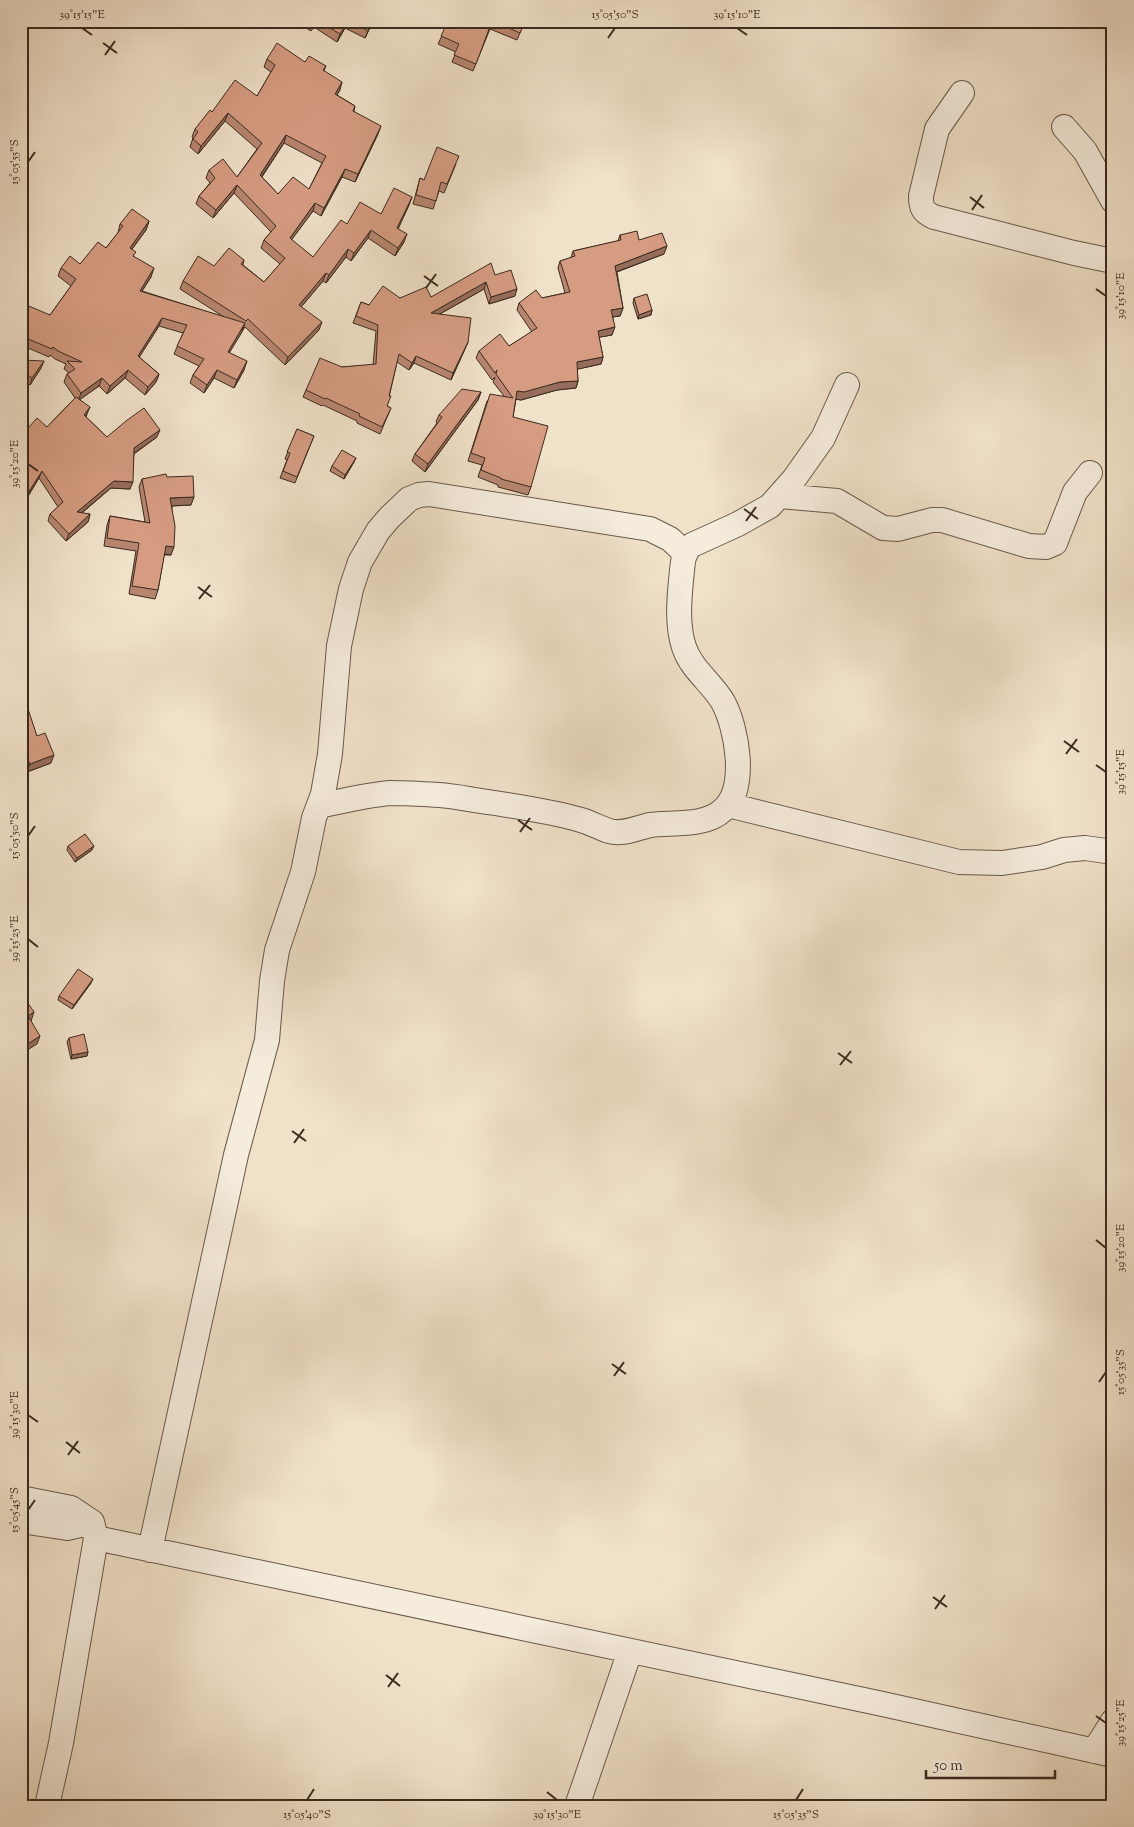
<svg xmlns="http://www.w3.org/2000/svg" width="1134" height="1827" viewBox="0 0 1134 1827" font-family="'Sorts Mill Goudy',serif">
  <style>
    .lines { fill: none; stroke-linecap: round; stroke-linejoin: round }
    .minor-casing { stroke: #68584a; stroke-width: 26 }
    .minor { stroke: #f5ecdc; stroke-width: 24 }
    .wall { fill: #b88670; stroke: #3b2a1f; fill-rule: evenodd }
    .shaded-wall { fill: #966d5b; stroke: #3b2a1f }
    .building { fill: #d69c82; stroke: #3b2a1f; fill-rule: evenodd }
    .ticks { fill: none; stroke: #3b2a1f; stroke-width: 2 }
    .neatline { fill: none; stroke: #3b2a1f; stroke-width: 2 }
    .ticks-label { font-size: 12px; text-anchor: middle; fill: #3b2a1f }
  </style>
  <rect width="100%" height="100%" fill="#f0e1c9"/>
  <filter id="stains"><feTurbulence type="fractalNoise" baseFrequency=".004" numOctaves="4"/><feColorMatrix values="0 0 0 0 .2 0 0 0 0 .09 0 0 0 0 .02 0 0 0 .5 -.17"/></filter>
  <radialGradient id="worn" r=".72"><stop offset=".6" stop-color="#630" stop-opacity="0"/><stop offset="1" stop-color="#630" stop-opacity=".3"/></radialGradient>
  <g class="lines">
    <g class="minor-casing">
      <path id="minor" d="M962,93L937,129L921,196C921,208 923,212 934,217L1074,253L1113,261
        M1064,127L1085,151L1113,201
        M780,496L837,501L883,528L898,529L932,520H942L1029,546L1046,547L1055,543L1075,492L1090,473
        M728,805L959,862L1002,863L1042,857L1064,850L1085,848L1113,852
        M319,806C343,801 366,795 390,793C406,793 423,794 439,795C456,796 472,800 488,802C519,807 551,811 581,820C591,823 600,828 609,831C623,835 637,828 650,825C672,822 705,827 723,810C748,788 737,728 723,702C712,683 691,669 684,647C677,626 679,602 681,580C683,567 681,554 692,545L738,524L770,506L794,479L823,438L847,385
        M21,1498L71,1508L92,1522L96,1538L878,1703L1113,1755
        M21,1521L67,1528L92,1522
        M150,1550L236,1155L267,1040L272,981L277,950L303,872L314,818L323,794L330,754L339,646L351,589L360,562L378,531L389,518L409,499L419,495L429,494L650,529L670,539L685,553
        M1094,1751L1113,1721
        M47,1806L61,1743L96,1538
        M577,1806L630,1651"/>
    </g>
    <use href="#minor" class="minor"/>
  </g>
  <path class="wall" d="M295,21H373L365,38L345,28L337,42L314,27L311,31Z
    M424,21H525L517,40L490,29L473,71L452,62L456,52L438,44L446,27Z
    M267,59L305,62L326,66L324,71L340,90L337,95L355,106L354,111L378,134L355,182L342,177L321,216L313,211L291,240L313,257L347,224L381,214L412,197L409,205L398,228L404,242L395,256L368,238L351,261L346,257L326,283L323,281L301,307L319,330L285,365L245,327L229,352L244,370L234,388L214,378L204,393L190,383L193,375L199,366L174,354L183,333L159,326L139,357L159,374L156,382L145,395L125,378L107,394L99,386L80,399L87,414L86,417L107,437H157L134,454L130,489L111,488L82,513L90,514L88,522L66,541L48,521L50,514L58,507L39,478L23,505L24,506L21,513V435L47,427L75,398L64,382L67,374L69,373L64,369L66,364L55,359L50,355L49,357L21,345V310L50,315L71,286L58,276L61,268L80,264L106,248L118,233L120,224L149,221L146,230L132,249L134,257L151,277L142,291L224,317L180,289L183,281L214,266L244,260L243,265L264,282L280,264L261,248L264,240L271,232L234,193L213,218L196,204L199,196L210,183L206,178L209,170L237,177L257,149L225,121L198,154L190,147L193,138L192,137L195,129L212,112L257,96L271,72L264,67ZM284,143L322,163L309,189L278,194L262,177Z
    M456,164L444,193L439,191L433,209L413,204L420,178L424,180Z
    M620,235L639,240L664,254L617,272L623,308L620,316L613,317L612,335L599,337L603,357L601,364L577,369L578,381L576,388L557,390L521,400L516,399L513,417L531,487L528,495L498,487V485L478,477L482,465L468,461L487,401L504,396L493,382L495,377L492,380L476,358L479,351L509,346L532,332L517,310L519,303L565,293L558,268L560,261L571,258L573,251L618,241Z
    M495,275L515,296L489,304L484,289L440,314L468,342L451,380L414,363L409,370L397,362L387,406L391,408L380,434L357,423V421L323,405L322,406L303,397L306,390L342,367L373,365L376,331L353,323L361,302L369,305L400,298L431,297Z
    M634,298L652,310L651,315L638,319L633,303Z
    M21,360L41,368L30,385L26,382Z
    M481,392L478,400L425,472L412,461L415,454L437,423L436,422L439,415Z
    M297,429L314,436L295,483L280,478L287,460L285,459Z
    M354,462L344,479L330,471L332,466Z
    M167,477L191,505L172,506L171,555H164L158,590L155,599L129,594L136,551L104,546L107,525L110,516L145,522L139,487L142,479Z
    M21,705L51,763L27,772L21,757Z
    M68,846L92,850L75,862L67,850Z
    M91,983L72,1009L58,1000L59,996Z
    M69,1038L88,1052L87,1056L71,1059L67,1042Z"/>
  <path class="shaded-wall" d="M348,21L345,28L337,42L340,34Z
    M372,21H373L365,38L368,31Z
    M342,82L340,90L332,102L335,94Z
    M228,113L225,121L198,154L201,146Z
    M381,126L378,134L355,182L358,174Z
    M286,135L284,143L257,183L260,175Z
    M345,169L342,177L321,216L324,208Z
    M237,185L234,193L213,218L216,210Z
    M412,197L409,205L395,236L397,228Z
    M315,203L313,211L287,246L290,238Z
    M149,221L146,230L127,256L130,248Z
    M371,230L368,238L351,261L354,253Z
    M407,234L404,242L395,256L398,248Z
    M667,246L664,254L613,273L615,266Z
    M348,249L346,257L326,283L329,275Z
    M154,268L151,277L137,299L140,291Z
    M326,273L323,281L296,313L299,305Z
    M486,282L484,289L429,320L431,313Z
    M517,289L515,296L489,304L491,297Z
    M623,308L620,316L609,317L611,310Z
    M652,310L651,315L638,319L639,315Z
    M162,318L159,326L135,364L138,356Z
    M322,322L319,330L285,365L288,357Z
    M245,323L242,332L225,360L228,352Z
    M615,327L612,335L595,338L598,331Z
    M468,342L465,349L451,380L453,373Z
    M416,356L414,363L409,370L412,363Z
    M603,357L601,364L574,370L577,362Z
    M44,361L41,368L30,385L32,378Z
    M247,361L244,370L234,388L237,380Z
    M128,370L125,378L107,394L110,386Z
    M217,370L214,378L204,393L207,385Z
    M159,374L156,382L145,395L148,387Z
    M28,375L26,382L21,389V385Z
    M102,378L99,386L78,401L81,393Z
    M578,381L576,388L557,390L521,400L514,399L517,391L560,382Z
    M481,392L478,400L425,472L428,464Z
    M90,407L87,414L81,422L84,415Z
    M160,430L157,437L131,455L134,448Z
    M356,458L354,462L344,479L345,475Z
    M42,471L39,478L21,507V504Z
    M114,481L133,482L130,489L111,488L74,519L77,512Z
    M194,497L191,505L167,506L170,498Z
    M90,514L88,522L66,541L69,534Z
    M166,546L174,547L171,555L163,554Z
    M24,676L22,683L21,684V678Z
    M54,755L51,763L27,772L30,764Z
    M94,846L92,850L75,862L77,858Z
    M93,979L91,983L72,1009L74,1005Z
    M34,1012L31,1021L25,1025L28,1016Z
    M40,1036L37,1044L21,1054L22,1048Z
    M88,1052L87,1056L71,1059L72,1055Z"/>
  <path class="building" d="M319,21H348L340,34Z
    M349,21H372L368,31Z
    M448,21H492L476,64L454,55L459,44L441,36Z
    M493,21H525L520,33Z
    M277,43L305,62L309,56L326,66L323,70L342,82L335,94L355,106L353,111L381,126L358,174L345,169L324,208L315,203L290,238L313,257L341,220L347,224L360,202L381,214L394,188L412,197L397,228L407,234L398,248L371,230L354,253L348,249L329,275L326,273L299,305L322,322L288,357L248,319L246,321L183,281L198,256L214,266L229,248L244,260L241,264L264,282L285,258L264,240L276,226L237,185L216,210L199,196L215,178L209,170L223,159L237,177L262,143L228,113L201,146L193,139L198,132L195,129L210,110L212,112L235,80L257,96L275,65L267,59ZM286,135L326,156L309,189L293,177L278,194L260,175Z
    M437,147L459,156L447,184L441,182L436,201L416,195L420,178L424,180Z
    M132,209L149,221L130,248L136,252L133,256L154,268L140,291L245,323L228,352L247,361L237,380L217,370L207,385L193,375L204,359L177,346L187,325L162,318L138,356L159,374L148,387L128,370L110,386L102,378L81,393L67,374L75,369L67,361L82,362L58,351L53,347L52,349L21,336V310L24,304L50,315L76,279L61,268L70,256L80,264L98,242L106,248L123,226L120,224Z
    M637,231L639,240L662,233L667,246L615,266L623,308L611,310L615,327L598,331L603,357L577,362L578,381L560,382L524,392L517,391L513,417L548,426L531,487L501,479V478L481,470L485,458L471,453L490,394L513,398L496,374L497,370L495,373L479,351L500,334L509,346L537,328L519,303L536,290L542,298L570,292L560,261L575,256L573,251L621,240L620,235Z
    M491,263L495,275L511,270L517,289L491,297L486,282L431,313L471,318L468,342L453,373L416,356L412,363L399,354L389,396H391L387,406L391,408L382,427L359,416L360,414L326,398L325,399L306,390L320,358L342,367L376,364L378,325L356,316L361,302L369,305L383,286L400,298L426,287L431,297Z
    M647,294L652,310L639,315L634,298Z
    M21,360L44,361L32,378L28,375L21,385Z
    M462,389L481,392L428,464L415,454L442,417L439,415Z
    M76,397L90,407L84,415L107,437L126,421L144,408L160,430L134,448L133,482L114,481L77,512L90,514L69,534L50,514L63,502L42,471L21,504L24,506L21,510V435H22L37,418L47,427Z
    M297,429L314,436L297,477L283,471L290,453L287,452Z
    M342,450L356,458L345,475L332,466Z
    M166,474L167,477L193,476L194,497L170,498L175,526L174,547L166,546L158,590L132,586L139,543L107,538L110,516L150,523L142,479Z
    M21,670L24,676L21,678Z
    M26,703L37,736L45,733L54,755L30,764L21,743V705Z
    M85,834L94,846L77,858L68,846Z
    M78,969L93,979L74,1005L59,996Z
    M23,996L34,1012L28,1016L40,1036L22,1048L21,997Z
    M84,1034L88,1052L72,1055L69,1038Z"/>
  <path class="ticks" d="M82,28L92,35M737,28L747,35M608,38L615,28M103,43L117,53M105,55L115,41M28,162L35,152M970,197L984,208M972,210L982,195M424,276L438,286M426,288L436,274M1096,289L1106,296M28,464L38,471M744,509L758,519M746,521L756,507M198,587L212,597M199,599L210,585M1064,741L1079,752M1066,754L1077,739M1096,765L1106,772M518,820L532,830M520,832L530,818M28,836L35,826M28,939L38,947M838,1053L852,1063M840,1065L851,1051M292,1131L306,1141M294,1143L304,1129M1096,1240L1106,1248M612,1364L626,1374M614,1376L624,1362M1099,1382L1106,1372M28,1415L38,1422M66,1442L80,1453M68,1455L78,1441M28,1510L35,1500M933,1597L947,1607M935,1609L945,1595M386,1675L400,1686M388,1687L398,1673M1096,1716L1106,1723M547,1792L557,1800M307,1800L314,1789M796,1800L803,1789"/>
  <rect width="1134" height="1827" fill="none" stroke="#f0e1c9" stroke-width="55"/>
  <path d="M926 1770v8h129v-8" fill="none" stroke="#3b2a1f" stroke-width="2.5"/>
  <text x="934" y="1770" font-size="15" fill="#3b2a1f" stroke="#f5ecdc" stroke-width="4" paint-order="stroke">50 m</text>
  <rect x="28" y="28" width="1078" height="1772" class="neatline"/>
  <g class="ticks-label">
    <text x="82" y="18">39°15'15"E</text>
    <text x="615" y="18">15°05'50"S</text>
    <text x="737" y="18">39°15'10"E</text>
    <text transform="translate(14 162) rotate(-90)" y="4">15°05'55"S</text>
    <text transform="translate(1120 296) rotate(-90)" y="4">39°15'10"E</text>
    <text transform="translate(14 464) rotate(-90)" y="4">39°15'20"E</text>
    <text transform="translate(1120 772) rotate(-90)" y="4">39°15'15"E</text>
    <text transform="translate(14 836) rotate(-90)" y="4">15°05'50"S</text>
    <text transform="translate(14 939) rotate(-90)" y="4">39°15'25"E</text>
    <text transform="translate(1120 1248) rotate(-90)" y="4">39°15'20"E</text>
    <text transform="translate(1120 1372) rotate(-90)" y="4">15°05'35"S</text>
    <text transform="translate(14 1415) rotate(-90)" y="4">39°15'30"E</text>
    <text transform="translate(14 1510) rotate(-90)" y="4">15°05'45"S</text>
    <text transform="translate(1120 1723) rotate(-90)" y="4">39°15'25"E</text>
    <text x="307" y="1818">15°05'40"S</text>
    <text x="557" y="1818">39°15'30"E</text>
    <text x="796" y="1818">15°05'35"S</text>
  </g>
  <rect width="100%" height="100%" filter="url(#stains)"/>
  <rect width="100%" height="100%" fill="url(#worn)"/>
</svg>
